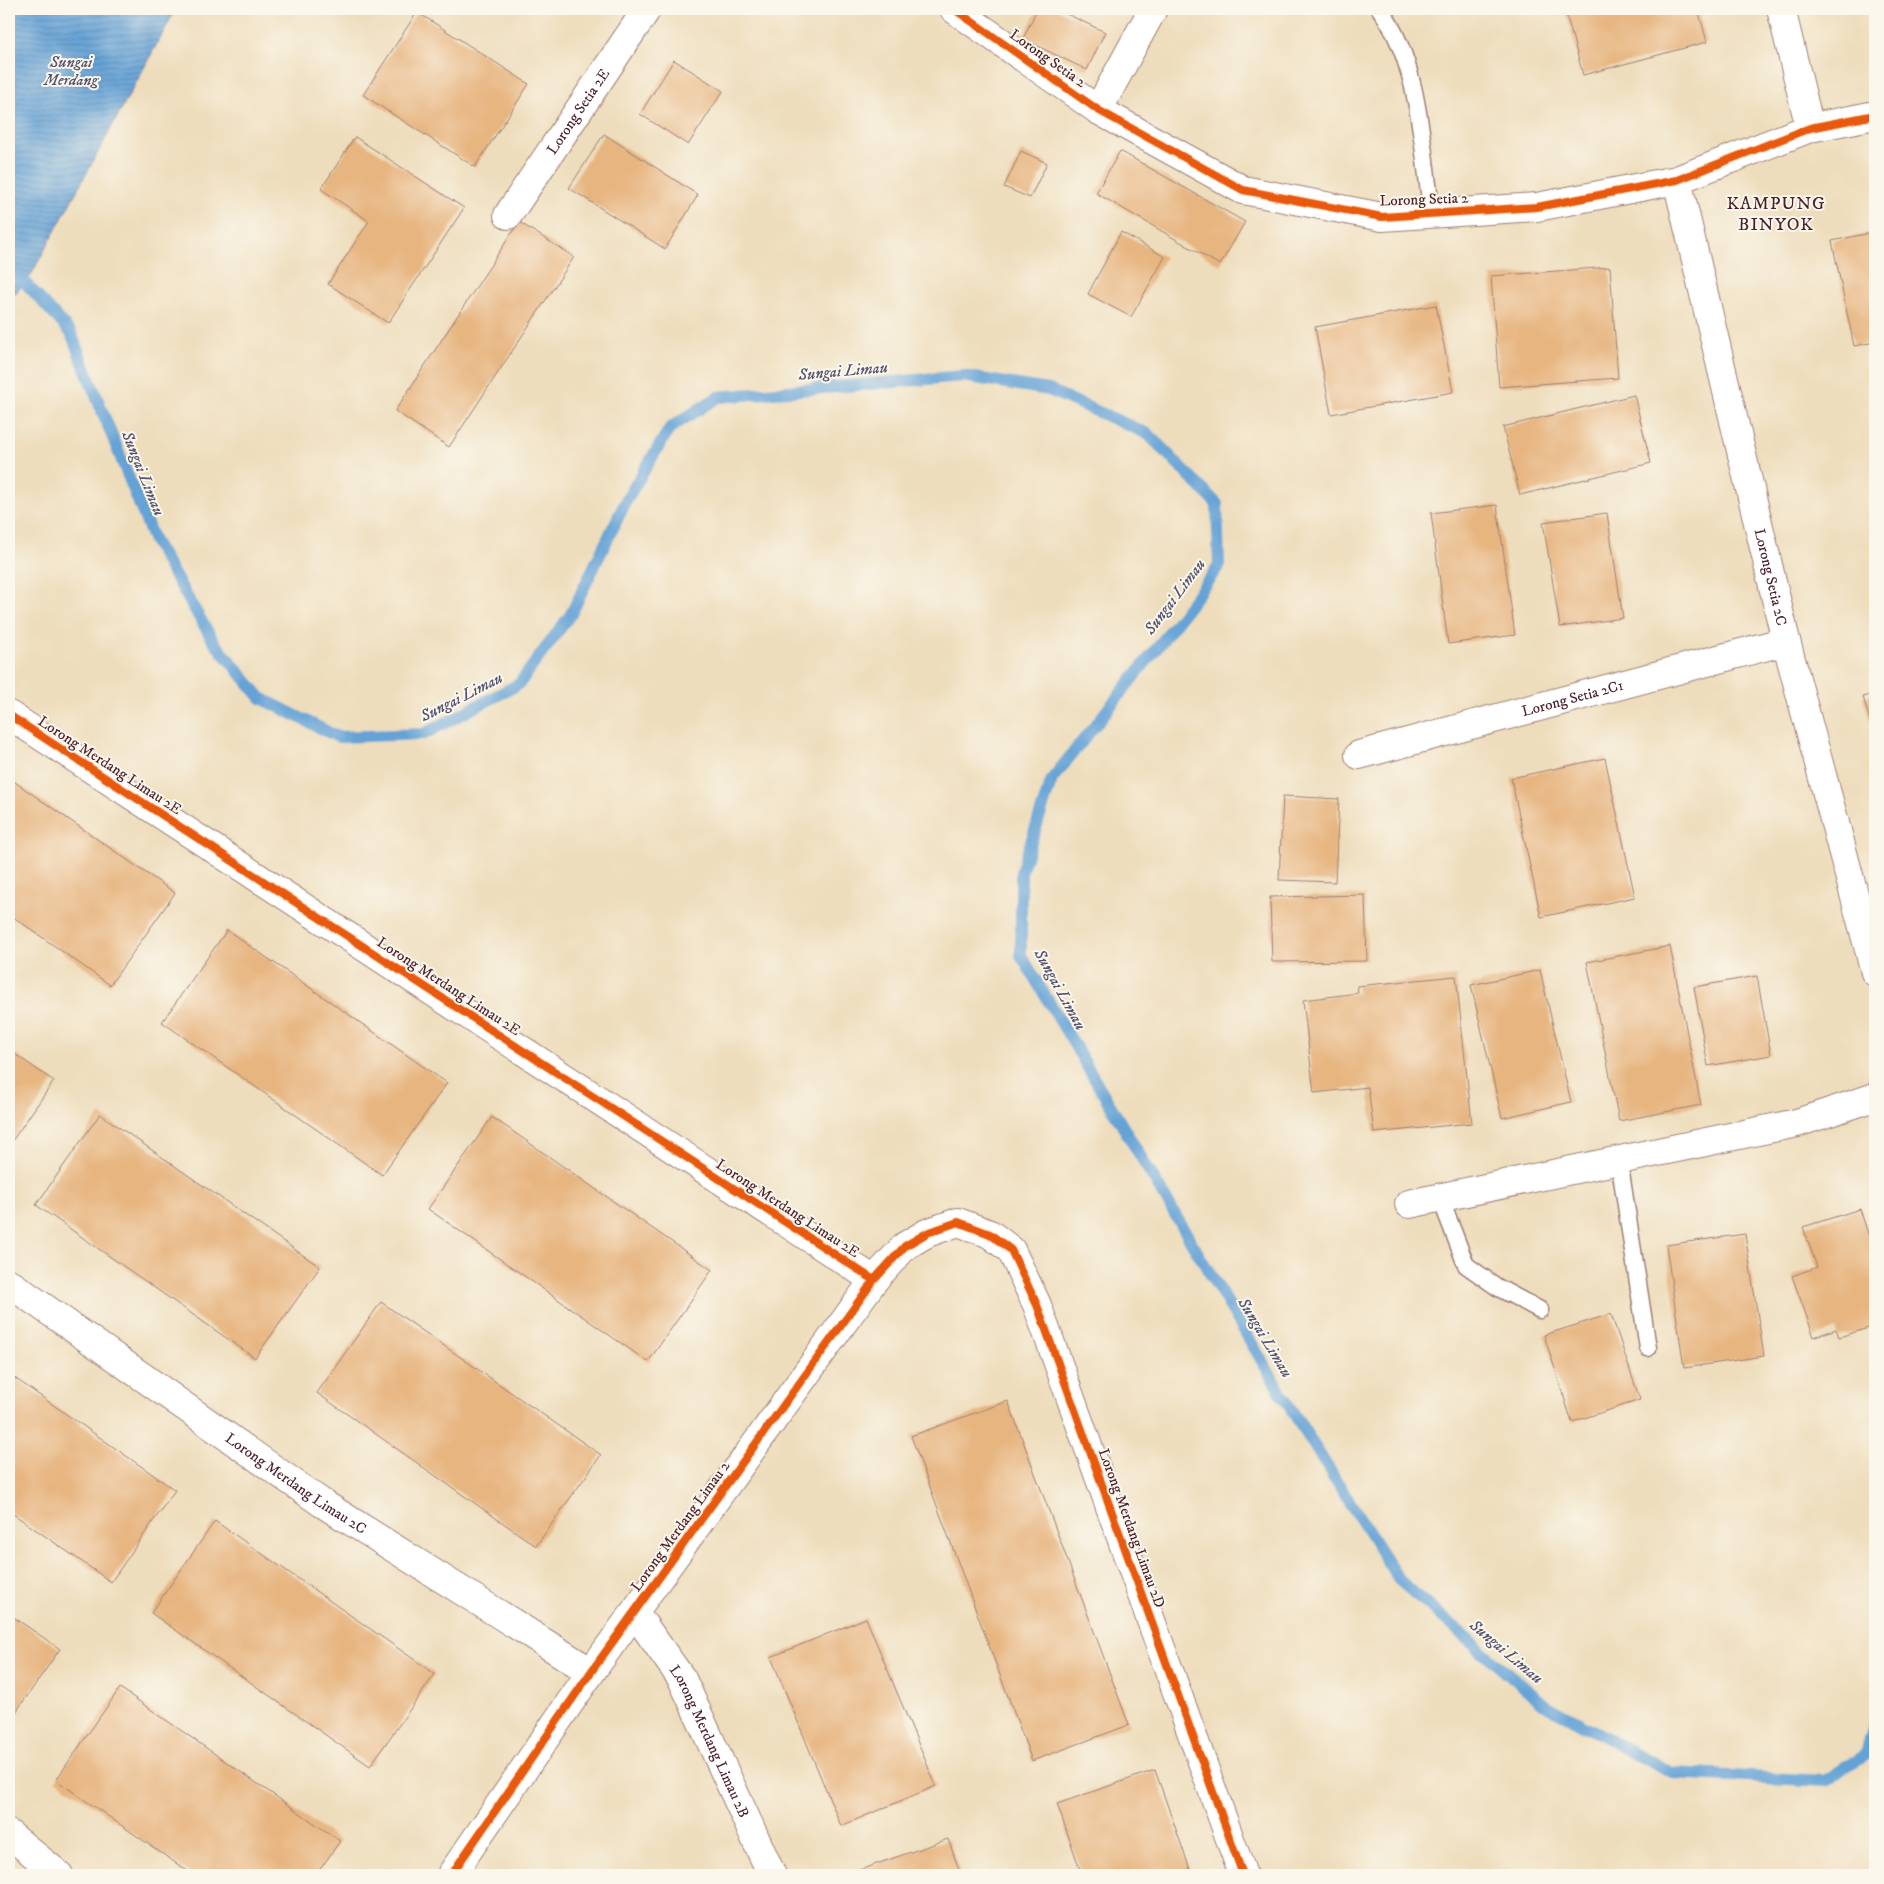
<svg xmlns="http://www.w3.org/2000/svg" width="1884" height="1884" viewBox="0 0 1884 1884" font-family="'IM FELL DW Pica',serif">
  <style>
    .water { fill: url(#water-rules); stroke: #586080 }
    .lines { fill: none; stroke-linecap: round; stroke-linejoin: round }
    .stream { stroke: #65a2d6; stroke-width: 12 }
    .building { fill: #e7b580 }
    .service-casing { stroke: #9c7e74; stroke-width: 19 }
    .minor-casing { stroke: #9c7e74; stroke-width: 30 }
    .service { stroke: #fff; stroke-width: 16 }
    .minor { stroke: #fff; stroke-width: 28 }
    .cycleway-casing { stroke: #fbf7ec; stroke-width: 11 }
    .cycleway { stroke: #e8590c; stroke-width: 8 }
    .labels { text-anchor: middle; stroke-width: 4; stroke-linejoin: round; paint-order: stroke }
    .street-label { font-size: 15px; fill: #4a1f2b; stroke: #fbf7ec }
    .water-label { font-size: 16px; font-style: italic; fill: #55536f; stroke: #fbf7ec }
    .quarter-label { font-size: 18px; letter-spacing: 1px; fill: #4a1f2b; stroke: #fbf7ec }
  </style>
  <defs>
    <pattern id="water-rules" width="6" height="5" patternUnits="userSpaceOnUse" patternTransform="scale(1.25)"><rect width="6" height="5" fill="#65a2d6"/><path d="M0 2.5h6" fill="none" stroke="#5583ae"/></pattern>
  </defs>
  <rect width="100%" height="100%" fill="#fbf7ec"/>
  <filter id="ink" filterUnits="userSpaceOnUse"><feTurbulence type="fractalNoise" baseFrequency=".02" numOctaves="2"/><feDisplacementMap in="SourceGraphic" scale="10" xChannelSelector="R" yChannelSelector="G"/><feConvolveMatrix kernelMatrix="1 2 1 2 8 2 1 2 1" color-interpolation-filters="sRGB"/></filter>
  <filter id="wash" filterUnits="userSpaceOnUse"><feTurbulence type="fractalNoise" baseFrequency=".0096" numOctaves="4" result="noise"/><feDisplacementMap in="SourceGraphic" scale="20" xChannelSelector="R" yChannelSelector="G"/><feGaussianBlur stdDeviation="1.12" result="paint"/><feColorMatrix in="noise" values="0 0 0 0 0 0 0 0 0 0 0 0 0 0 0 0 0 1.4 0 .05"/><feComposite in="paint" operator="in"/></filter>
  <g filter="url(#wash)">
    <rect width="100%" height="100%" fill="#eeddbc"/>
    <path class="water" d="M9,9H176L30,277L9,300Z"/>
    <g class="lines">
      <path class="stream" d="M9,265L71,333L154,541L214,642L261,698L338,737L424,734L519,684L571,614L628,497L670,428L718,397L963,376L1049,390L1148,434L1217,504L1219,566L1157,648L1052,779L1021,872V955L1284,1398L1399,1580L1544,1704L1672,1773L1825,1781L1866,1754L1875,1722"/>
    </g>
    <g id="blocks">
      <path class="building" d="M1037,9H1056L1105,32L1087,70L1023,39Z
        M1571,9H1698L1707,42L1583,75L1565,10Z
        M417,12L529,84L475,167L363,95Z
        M674,60L723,91L688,145L640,114Z
        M604,134L698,195L665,249L569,188Z
        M355,137L464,208L388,323L328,284L369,221L321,189Z
        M1021,151L1047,163L1030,198L1004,187Z
        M1120,151L1245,222L1220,265L1096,193Z
        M519,222L574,257L449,447L395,411Z
        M1121,232L1165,257L1131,317L1088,294Z
        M1875,232V342L1854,346L1832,241Z
        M1610,267L1618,378L1499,387L1491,276Z
        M1436,305L1453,392L1331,414L1315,327Z
        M1634,395L1651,463L1520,495L1503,427Z
        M1497,505L1515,635L1448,644L1431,513Z
        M1607,513L1623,618L1560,627L1543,522Z
        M1875,694V738L1863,697Z
        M1605,758L1635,897L1541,917L1511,778Z
        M9,778L175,893L110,985L9,914Z
        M1283,796L1339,799L1335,882L1279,880Z
        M1365,895L1367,961L1272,962L1270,897Z
        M227,930L447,1083L382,1175L162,1022Z
        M1670,946L1701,1105L1619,1121L1587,962Z
        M1540,970L1571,1102L1502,1118L1471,985Z
        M1456,976L1472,1123L1374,1133L1368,1087L1314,1093L1303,1000L1358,993L1357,986Z
        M1757,976L1771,1055L1708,1066L1694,987Z
        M9,1050L54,1081L9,1145Z
        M100,1114L320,1267L255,1358L36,1205Z
        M492,1117L712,1270L648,1362L428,1209Z
        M1860,1209L1875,1255V1326L1839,1337L1836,1329L1814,1337L1792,1276L1817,1267L1803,1227Z
        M1745,1234L1764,1356L1684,1368L1666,1245Z
        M381,1302L601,1455L536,1546L317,1393Z
        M1611,1314L1640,1400L1572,1422L1544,1335Z
        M9,1374L175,1490L111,1582L9,1511Z
        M1008,1401L1129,1725L1032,1761L911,1436Z
        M215,1521L435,1674L370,1766L151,1613Z
        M9,1614L60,1649L9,1722Z
        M866,1618L936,1786L841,1826L771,1657Z
        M120,1688L340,1841L316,1875H193L56,1780Z
        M1155,1770L1192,1875H1082L1057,1804Z
        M948,1839L961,1875H852L851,1873Z"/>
    </g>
  </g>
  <g filter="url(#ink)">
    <use href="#blocks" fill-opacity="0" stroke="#9c7e74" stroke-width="1"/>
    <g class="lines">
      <g class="service-casing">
        <path id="service" d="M1380,9C1420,63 1422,149 1432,214
          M1619,1160L1648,1348
          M1440,1197L1466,1265L1497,1287L1540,1310"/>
      </g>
      <g class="minor-casing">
        <g id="minor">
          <path d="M954,9L1098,110L1243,190L1382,217L1537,207L1677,180L1810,128L1875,115"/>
          <path d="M1781,9L1810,128"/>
          <path d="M1098,110L1153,9"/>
          <path id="s1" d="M1677,180L1786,641L1875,972"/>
          <path id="s2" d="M508,215L647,9"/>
          <path d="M9,715L874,1280"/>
          <path id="s3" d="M1359,755L1786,641"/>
          <path d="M1409,1204L1797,1123L1875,1097"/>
          <path id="s4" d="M9,1283L322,1503L591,1672"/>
          <path id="s5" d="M635,1613L682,1679L772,1875"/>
          <path d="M9,1834L59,1875"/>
          <path d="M451,1875L591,1672L874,1280L905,1246L927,1233L958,1222L990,1234L1011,1250L1037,1305L1243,1875"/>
        </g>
      </g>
      <use href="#service" class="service"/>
      <use href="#minor" class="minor"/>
      <g class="cycleway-casing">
        <path id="cycleway" d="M954,9L1098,110L1243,190L1382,217L1537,207L1677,180L1810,128L1875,115
          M9,715L874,1280
          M451,1875L591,1672L874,1280L905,1246L927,1233L958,1222L990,1234L1011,1250L1037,1305L1243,1875"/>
      </g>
      <use href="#cycleway" class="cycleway"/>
    </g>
  </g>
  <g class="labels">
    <g class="street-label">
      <text transform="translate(1048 58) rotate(35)" y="5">Lorong Setia 2</text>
      <text dy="5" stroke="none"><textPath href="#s2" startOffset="125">Lorong Setia 2E</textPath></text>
      <text transform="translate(1424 199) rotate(-2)" y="5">Lorong Setia 2</text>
      <text dy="5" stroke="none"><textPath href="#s1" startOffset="408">Lorong Setia 2C</textPath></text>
      <text dy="5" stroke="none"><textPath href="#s3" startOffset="221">Lorong Setia 2C1</textPath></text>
      <text transform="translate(110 765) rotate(33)" y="5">Lorong Merdang Limau 2E</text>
      <text transform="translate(449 986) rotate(33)" y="5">Lorong Merdang Limau 2E</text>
      <text transform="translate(788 1208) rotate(33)" y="5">Lorong Merdang Limau 2E</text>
      <text dy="5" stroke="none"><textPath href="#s4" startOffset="350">Lorong Merdang Limau 2C</textPath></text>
      <text transform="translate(680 1526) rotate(-54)" y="5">Lorong Merdang Limau 2</text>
      <text transform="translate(1132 1528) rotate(70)" y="5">Lorong Merdang Limau 2D</text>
      <text dy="5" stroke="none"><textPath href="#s5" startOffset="149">Lorong Merdang Limau 2B</textPath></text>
    </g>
    <g class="water-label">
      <text x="71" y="67">Sungai<tspan x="71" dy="18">Merdang</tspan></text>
      <text transform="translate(843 370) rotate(-5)" y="6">Sungai Limau</text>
      <text transform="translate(144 473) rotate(68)" y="6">Sungai Limau</text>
      <text transform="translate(1174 596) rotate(-53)" y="6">Sungai Limau</text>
      <text transform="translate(461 696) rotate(-27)" y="6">Sungai Limau</text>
      <text transform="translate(1061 989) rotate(61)" y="6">Sungai Limau</text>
      <text transform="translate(1266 1337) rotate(59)" y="6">Sungai Limau</text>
      <text transform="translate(1507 1651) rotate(40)" y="6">Sungai Limau</text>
    </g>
    <g class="quarter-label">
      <text x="1776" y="209">KAMPUNG<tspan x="1776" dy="21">BINYOK</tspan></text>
    </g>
  </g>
  <rect width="1884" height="1884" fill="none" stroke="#fbf7ec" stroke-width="30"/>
</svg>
